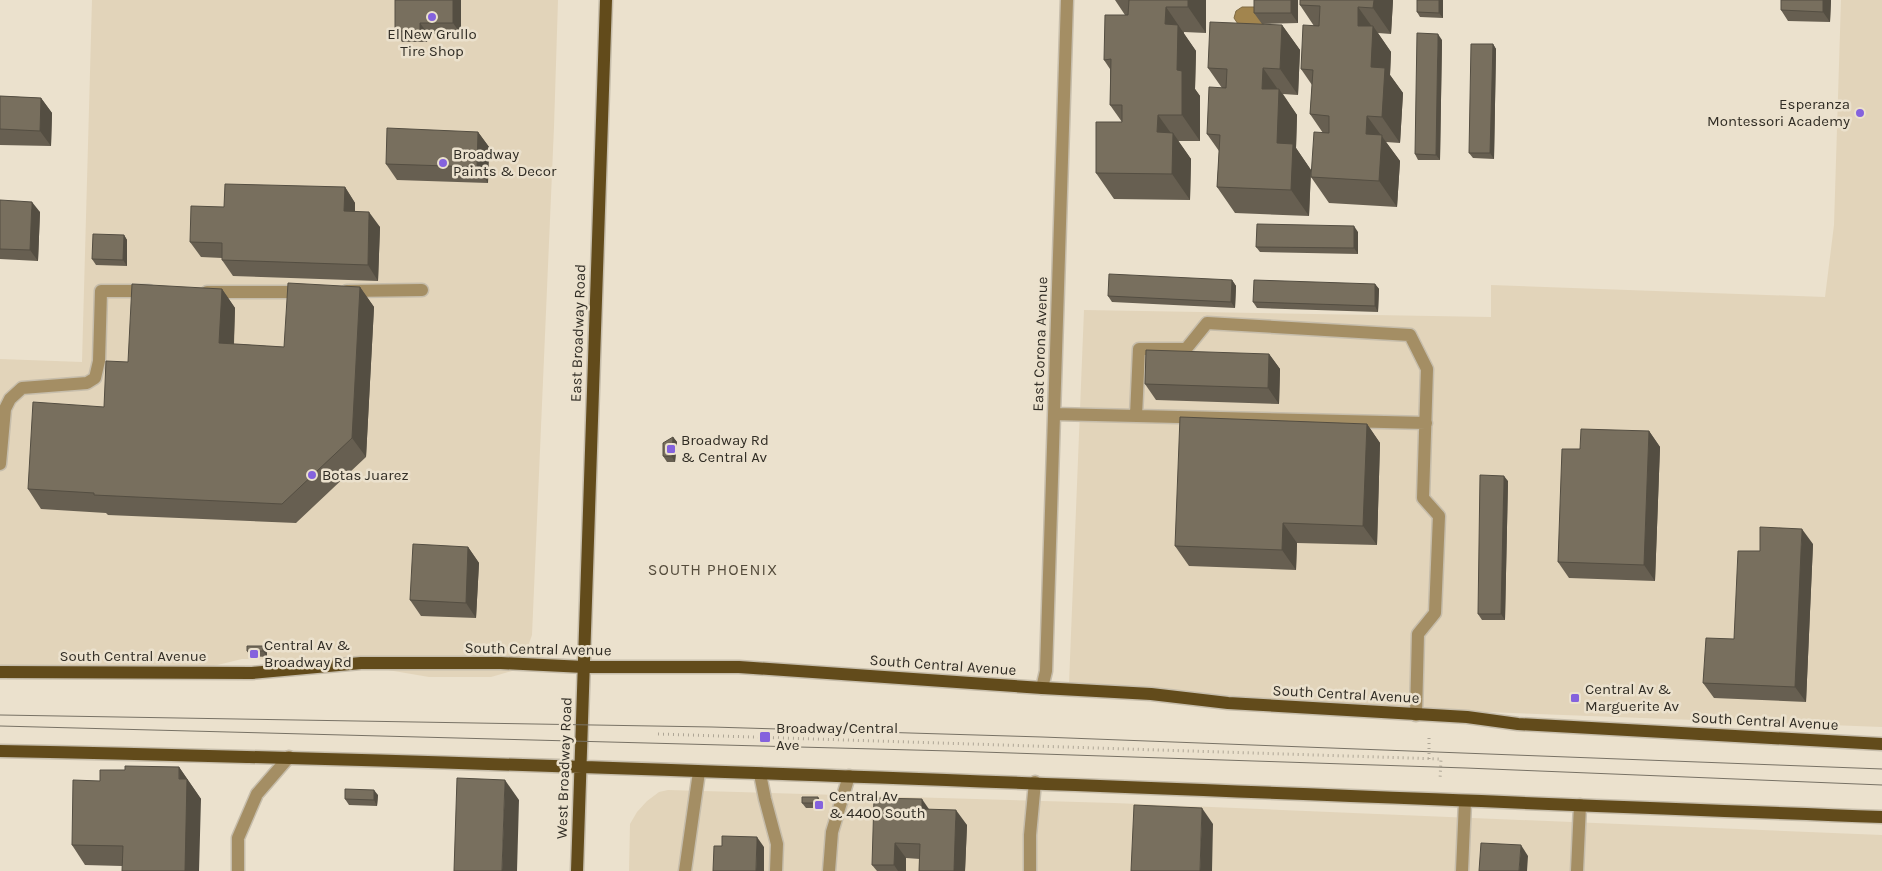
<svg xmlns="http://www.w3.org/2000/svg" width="1882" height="871" viewBox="0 0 1882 871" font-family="Karla,sans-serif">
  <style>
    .built { fill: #e2d4ba }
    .water { fill: #a2854e; stroke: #806b42 }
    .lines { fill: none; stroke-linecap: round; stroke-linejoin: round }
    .minor-casing { stroke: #c6bdab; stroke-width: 15 }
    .major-casing { stroke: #c6bdab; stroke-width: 15 }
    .path { stroke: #aea696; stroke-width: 3; stroke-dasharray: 1 4; stroke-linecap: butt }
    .minor { stroke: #a48e64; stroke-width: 12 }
    .major { stroke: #624b1b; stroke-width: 12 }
    .tram { stroke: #787265; stroke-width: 1 }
    .wall { fill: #675f51 }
    .shaded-wall { fill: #544e42 }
    .building { fill: #786f5e; stroke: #544e42 }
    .poi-dot { fill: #8462dd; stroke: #ebe1cd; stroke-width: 2 }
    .labels { text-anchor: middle; stroke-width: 5; stroke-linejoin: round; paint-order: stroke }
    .poi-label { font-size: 15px; fill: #312d25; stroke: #ebe1cd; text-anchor: start }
    .street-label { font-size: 15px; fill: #312d25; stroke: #ebe1cd }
    .neighbourhood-label { font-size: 16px; letter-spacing: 1px; fill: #544b3b; stroke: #ebe1cd }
  </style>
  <rect width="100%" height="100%" fill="#ebe1cd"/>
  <path class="built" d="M92,0H558L554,127L532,635L523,661L512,671L491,677H429L335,661L242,659L193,671L0,666V359L82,362Z
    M1841,0H1882V727L1089,697L1077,693L1069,684L1084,310L1491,317V285L1825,297L1834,225Z
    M668,790L1114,803L1882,835V871H629L630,824L637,812L647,801L659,792Z"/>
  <path class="water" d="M1242,7H1254L1264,26L1238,24L1234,18L1236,11Z"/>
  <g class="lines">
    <g class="minor-casing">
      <path id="minor" d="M347,291L422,290
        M207,292H304
        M1054,414L1426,423
        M1136,416L1139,349H1186L1207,323L1410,335L1427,369L1423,498L1439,516L1435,613L1418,634L1416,715
        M0,464L5,409L10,399L22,388L87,383L95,378L99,361L101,291H149
        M1042,688L1046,671L1067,0
        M760,774L765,799L777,844L776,871
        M238,871V838L257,794L289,757
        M685,871L699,772
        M829,871L832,832L849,776
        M1030,871V835L1035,782
        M1462,871L1465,801
        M1577,871L1580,805"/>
    </g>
    <g class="major-casing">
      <path id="major" d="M0,672L252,673L361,663H501L584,667H739L1042,688L1151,694L1228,703L1467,717L1518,724L1882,744
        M0,751C628,764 1255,793 1882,817
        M577,871L606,0"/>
    </g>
    <path class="path" d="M658,734L1441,759L1440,780
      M1429,759V736"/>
    <use href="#minor" class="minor"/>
    <use href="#major" class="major"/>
    <path class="tram" d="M0,715L712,727L1042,737L1882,769
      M0,726L951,751L1466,768L1882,785"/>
  </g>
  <path class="wall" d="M461,0V34H428L427,42H402L395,31Z
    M1115,0H1206V33L1184,32V34L1196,51L1195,89L1200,96V141H1178L1191,159L1190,200L1114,199L1096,173L1122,122L1110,105V69L1104,60L1125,15Z
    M1254,0H1298V23L1262,24L1254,13Z
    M1393,0L1391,34L1378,33L1391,52L1390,75L1403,93L1400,143L1386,142L1400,161L1397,207L1329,203L1311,177L1323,133L1310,114L1312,85L1301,69L1314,26L1300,5Z
    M1443,0V18L1420,17L1417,12Z
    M1831,0L1830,22L1788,21L1781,10Z
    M1282,25L1300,50L1298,95L1283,94L1297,115L1296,148L1311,170L1309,216L1235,213L1217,187L1219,151L1207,134L1222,88L1208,68Z
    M1442,40L1440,160H1418L1415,154Z
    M1493,44L1496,49L1494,159L1473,158L1469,153Z
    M0,96L41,98L52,113L51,146L0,145Z
    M478,132L489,147L488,183L397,180L386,164Z
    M345,187L355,203V211L380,227L378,281L233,276L222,260V258L201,257L190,242L224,207Z
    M0,200L40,212L38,261L0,259Z
    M1358,232V254L1260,252L1256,247Z
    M124,235L127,240V266L96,265L92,259Z
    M1232,280L1236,286L1235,308L1112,302L1108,296Z
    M1375,284L1379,289L1378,312L1257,308L1253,302Z
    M360,287L374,307L366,457L296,523L108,515L106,513L41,509L28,489L104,407L128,362L222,289L235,308L234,344L284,347Z
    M1269,354L1280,369L1279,404L1156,400L1145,384Z
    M1367,424L1380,443L1377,545L1297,543L1296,570L1189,566L1175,546Z
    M1649,431L1660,447L1655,581L1569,578L1558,562L1580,449Z
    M673,437L677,442L675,462H667L663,456Z
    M1508,481L1505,620H1482L1478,614Z
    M1813,544L1806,702L1714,698L1703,683L1734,639L1760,551Z
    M468,547L479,563L476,618L421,616L410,600Z
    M247,646L267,652V657L250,656L247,651Z
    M179,767L201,799L122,866L85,865L72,845L125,770Z
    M378,795L377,806L349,805L345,799Z
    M802,803H822V808H806Z
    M928,809L967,825L965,871H919L920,859L906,858V871H877L872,865Z"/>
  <path class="shaded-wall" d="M453,0H461V34L453,23Z
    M1188,0H1206V33L1188,7Z
    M1291,0H1298V23L1291,13Z
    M1374,0H1393L1391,34L1373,8Z
    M1439,0H1443V18L1439,13Z
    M1823,0H1831L1830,22L1823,12Z
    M1166,7L1196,51L1195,89L1200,96V141L1182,115L1177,70L1165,24Z
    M1358,7L1373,28V26L1391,52L1390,75L1403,93L1400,143L1382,117L1371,67L1358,26Z
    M420,23L428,34L427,42L420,31Z
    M1282,25L1300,50L1298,95L1280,69Z
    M1438,34L1442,40L1440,160L1436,155Z
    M1493,44L1496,49L1494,159L1490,153Z
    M1263,68L1279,91V89L1297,115L1296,148L1311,170L1309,216L1291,190L1277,143L1262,89Z
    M41,98L52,113L51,146L40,131Z
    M1158,115L1173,136V133L1191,159L1190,200L1172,174L1157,132Z
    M1367,116L1400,161L1397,207L1379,181L1366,134Z
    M478,132L489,147L488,183L477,167Z
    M345,187L355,203V226L344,211Z
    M32,202L40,212L38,261L30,250Z
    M369,212L380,227L378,281L368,265Z
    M1354,226L1358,232V254L1354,248Z
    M124,235L127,240V266L123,260Z
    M1232,280L1236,286L1235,308L1231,302Z
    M1375,284L1379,289L1378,312L1375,306Z
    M360,287L374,307L366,457L352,438Z
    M222,289L235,308L233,363L219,343Z
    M1269,354L1280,369L1279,404L1268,388Z
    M1367,424L1380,443L1377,545L1363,526Z
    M1649,431L1660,447L1655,581L1644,565Z
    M673,437L677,442L675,462L672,457Z
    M1504,476L1508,481L1505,620L1501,614Z
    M1283,523L1297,543L1296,570L1282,550Z
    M1802,529L1813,544L1806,702L1795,687Z
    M468,547L479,563L476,618L466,603Z
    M263,646L267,652V657L263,651Z
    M179,767L201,799L199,871H185Z
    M505,780L519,800L517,871H502Z
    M374,790L378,795L377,806L374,800Z
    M818,797L822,803V808L818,803Z
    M922,799L933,815L922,809Z
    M1202,808L1213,824L1212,871H1200Z
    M956,810L967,825L965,871H954Z
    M757,837L764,847V871H756Z
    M895,843L906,858V871H898L894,865Z
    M1521,845L1528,856L1527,871H1519Z"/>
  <path class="building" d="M395,0H453V23H420V31H395Z
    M1129,0H1188V7H1166L1165,24L1178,25L1177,70L1182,71V115H1158L1157,132L1173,133L1172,174L1096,173V122H1122V105H1110L1111,59L1104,60L1105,15H1128Z
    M1254,0H1291V13H1254Z
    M1300,0H1374L1373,8L1358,7V26H1373L1371,67L1385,68L1382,117L1367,116L1366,134L1382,135L1379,181L1311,177L1314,132L1329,133V116L1310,114L1313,70L1301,69L1303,25L1319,26L1320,6L1300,5Z
    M1417,0H1439V13L1417,12Z
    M1781,0H1823V12L1781,10Z
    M1210,22L1282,25L1280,69L1263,68L1262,89H1279L1277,143L1293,144L1291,190L1217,187L1220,135L1207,134L1209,87L1226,88L1227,69L1208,68Z
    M1417,33L1438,34L1436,155L1415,154Z
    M1471,44H1493L1490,153H1469Z
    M0,96L41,98L40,131L0,129Z
    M387,128L478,132L477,167L386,164Z
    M225,184L345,187L344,211L369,212L368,265L222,260V243L190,242L191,206L224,207Z
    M0,200L32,202L30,250L0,249Z
    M1257,224L1354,226V248L1256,247Z
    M93,234L124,235L123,260L92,259Z
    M1109,274L1232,280L1231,302L1108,296Z
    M1254,280L1375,284V306L1253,302Z
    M288,283L360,287L352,438L282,504L94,495V493L28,489L33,402L104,407L106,361L128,362L132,284L222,289L219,343L284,347Z
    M1146,350L1269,354L1268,388L1145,384Z
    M1180,417L1367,424L1363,526L1283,523L1282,550L1175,546Z
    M1581,429L1649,431L1644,565L1558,562L1562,449H1580Z
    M673,437L672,457L663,456V443Z
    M1480,475L1504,476L1501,614H1478Z
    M1760,527L1802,529L1795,687L1703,683L1706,638L1734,639L1738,551H1760Z
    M413,544L468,547L466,603L410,600Z
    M247,646H263V651H247Z
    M125,766L179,767V779H187L185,871H122L123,846L72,845L73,780L100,781V770H125Z
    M457,778L505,780L502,871H454Z
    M345,789L374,790V800L345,799Z
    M802,797H818V803H802Z
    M874,798L922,799V809L956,810L954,871H919L920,844L895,843L894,865H872Z
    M1134,805L1202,808L1200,871H1131Z
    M722,836L757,837L756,871H713L714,846H722Z
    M1481,843L1521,845L1519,871H1479Z"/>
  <g class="poi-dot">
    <circle cx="432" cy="17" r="5"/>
    <circle cx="1860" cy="113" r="5"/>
    <circle cx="443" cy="163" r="5"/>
    <rect x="666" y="444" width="10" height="10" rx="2.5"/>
    <circle cx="312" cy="475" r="5"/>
    <rect x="249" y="649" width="10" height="10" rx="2.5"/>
    <rect x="1570" y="693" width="10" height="10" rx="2.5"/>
    <rect x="759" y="731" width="12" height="12" rx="2.5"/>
    <rect x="814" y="800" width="10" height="10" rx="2.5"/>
  </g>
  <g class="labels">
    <g class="poi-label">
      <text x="432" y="39" text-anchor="middle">El New Grullo<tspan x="432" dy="17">Tire Shop</tspan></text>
      <text x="1850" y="109" text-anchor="end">Esperanza<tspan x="1850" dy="17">Montessori Academy</tspan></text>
      <text x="453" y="159">Broadway<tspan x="453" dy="17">Paints &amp; Decor</tspan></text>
      <text x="681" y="445">Broadway Rd<tspan x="681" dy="17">&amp; Central Av</tspan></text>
      <text x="322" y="480">Botas Juarez</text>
      <text x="264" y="650">Central Av &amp;<tspan x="264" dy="17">Broadway Rd</tspan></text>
      <text x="1585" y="694">Central Av &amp;<tspan x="1585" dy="17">Marguerite Av</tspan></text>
      <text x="776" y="733">Broadway/Central<tspan x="776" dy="17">Ave</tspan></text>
      <text x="829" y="801">Central Av<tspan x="829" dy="17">&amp; 4400 South</tspan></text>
    </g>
    <g class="street-label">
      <text transform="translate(578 333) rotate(-88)" y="5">East Broadway Road</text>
      <text transform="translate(1040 344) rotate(-88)" y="5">East Corona Avenue</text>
      <text transform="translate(538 649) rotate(1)" y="5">South Central Avenue</text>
      <text x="133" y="661">South Central Avenue</text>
      <text transform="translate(943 665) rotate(4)" y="5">South Central Avenue</text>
      <text transform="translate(1346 694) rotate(3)" y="5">South Central Avenue</text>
      <text transform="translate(1765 721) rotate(3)" y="5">South Central Avenue</text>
      <text transform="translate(564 768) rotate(-88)" y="5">West Broadway Road</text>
    </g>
    <g class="neighbourhood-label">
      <text x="713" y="575">SOUTH PHOENIX</text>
    </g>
  </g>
</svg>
